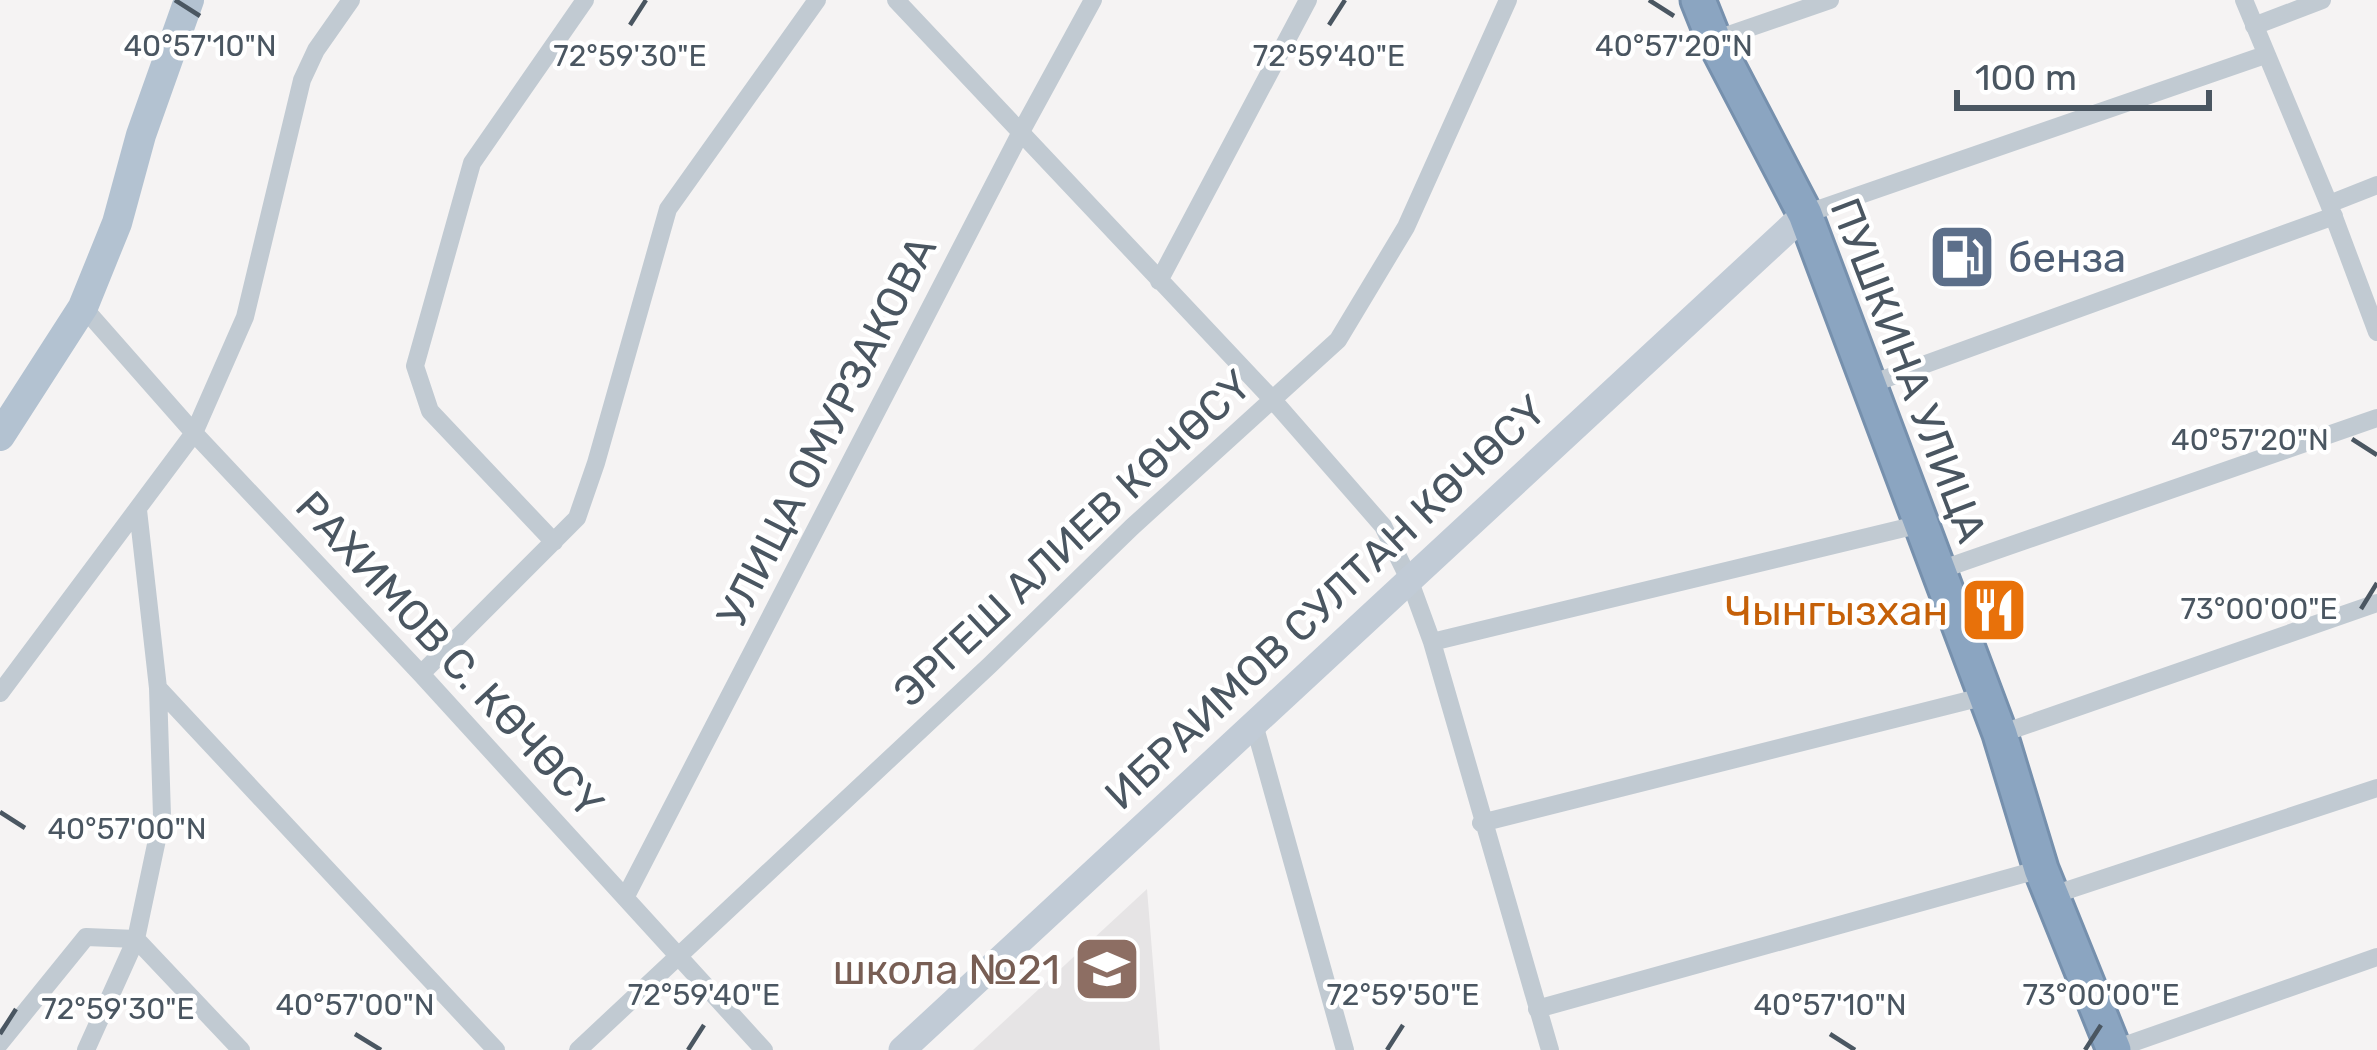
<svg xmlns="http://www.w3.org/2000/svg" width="2377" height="1050" viewBox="0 0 2377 1050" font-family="Rubik,sans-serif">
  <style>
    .education { fill: #e6e4e5 }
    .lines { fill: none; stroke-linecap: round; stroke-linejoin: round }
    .highway-casing { stroke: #7690ad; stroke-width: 39 }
    .street { stroke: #c1cad2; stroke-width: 18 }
    .secondary { stroke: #c1cbd6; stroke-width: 27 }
    .primary { stroke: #b3c2d1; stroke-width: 30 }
    .highway { stroke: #8ba5c1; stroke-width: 33 }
    .ticks { fill: none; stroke: #4a5661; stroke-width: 4.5 }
    .labels { text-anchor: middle; stroke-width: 9; stroke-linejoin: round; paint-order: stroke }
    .service-label { font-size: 42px; fill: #4e5e75; stroke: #fff; text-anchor: start }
    .street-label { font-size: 42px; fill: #4a5661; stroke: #fff }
    .food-label { font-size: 42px; fill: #c56008; stroke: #fff; text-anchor: end }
    .education-label { font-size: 42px; fill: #785e54; stroke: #fff; text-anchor: end }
    .ticks-label { font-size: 30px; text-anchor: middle; fill: #4a5661; stroke: #fff; stroke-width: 9; stroke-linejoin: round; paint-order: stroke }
  </style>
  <rect width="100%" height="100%" fill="#f5f3f3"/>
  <path class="education" d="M1147,889L1160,1050H973Z"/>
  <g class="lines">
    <g class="highway-casing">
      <path id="highway" d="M1698,0L1714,40L1805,214L2000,734L2041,869L2114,1050"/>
    </g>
    <path class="street" d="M896,0L1272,399L1383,526L1409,579L1432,642L1550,1050
      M2244,0L2329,204L2377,332
      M2254,26L2322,0
      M1714,40L1830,0
      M2329,204L2377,185
      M1805,214L2265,55
      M1159,281L1308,0
      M83,307L194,433L421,674L764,1050
      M1868,385L2334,216
      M554,542L430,411L415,366L472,163L585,0
      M1937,571L2377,418
      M1432,642L1921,524
      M421,674L577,518L596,463L668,209L817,0
      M158,688L496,1050
      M0,693L194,433L245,317L302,80L316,50L351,0
      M1254,724L1345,1050
      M2000,734L2377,603
      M1481,823L1986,696
      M2053,895L2377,788
      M626,896L1022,130L1093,0
      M1537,1009L2041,869
      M0,1043L86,937L136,939L241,1050
      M86,1050L136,939L162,816L158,688L138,510
      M578,1050L990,665L1132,527L1338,340L1406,227L1508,0
      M2112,1050L2377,957"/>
    <path class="secondary" d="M902,1050L1805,214"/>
    <path class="primary" d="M0,436L83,307L117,223L141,135L189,0"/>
    <use href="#highway" class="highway"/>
  </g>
  <path class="ticks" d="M175,0L200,16M1649,0L1674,16M630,25L646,0M1329,25L1345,0M2352,439L2377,455M2361,609L2377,583M0,812L25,828M0,1034L16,1009M355,1034L381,1050M1830,1034L1855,1050M688,1050L704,1025M1387,1050L1403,1025M2085,1050L2101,1025"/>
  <defs>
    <g id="fuel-square" transform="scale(3.45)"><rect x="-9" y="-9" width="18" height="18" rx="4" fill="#5c6f8a" stroke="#fff"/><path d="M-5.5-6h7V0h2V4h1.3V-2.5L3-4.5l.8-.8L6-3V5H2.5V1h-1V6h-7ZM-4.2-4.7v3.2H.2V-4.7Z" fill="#fff"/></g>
    <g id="restaurant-square" transform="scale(3.45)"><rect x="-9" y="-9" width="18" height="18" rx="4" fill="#e8710a" stroke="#fff"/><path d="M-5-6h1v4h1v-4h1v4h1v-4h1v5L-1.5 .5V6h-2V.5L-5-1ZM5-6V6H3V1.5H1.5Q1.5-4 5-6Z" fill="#fff"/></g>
    <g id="school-square" transform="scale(3.45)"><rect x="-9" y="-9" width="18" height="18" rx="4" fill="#8d6e63" stroke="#fff"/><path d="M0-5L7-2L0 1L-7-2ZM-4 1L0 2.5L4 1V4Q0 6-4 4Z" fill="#fff"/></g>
  </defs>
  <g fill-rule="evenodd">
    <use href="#fuel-square" x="1962" y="257"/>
    <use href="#restaurant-square" x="1994" y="610"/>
    <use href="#school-square" x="1107" y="969"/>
  </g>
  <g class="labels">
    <g class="service-label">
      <text x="2008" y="272">бенза</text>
    </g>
    <g class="street-label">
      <text transform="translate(1909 370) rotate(69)" y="15">ПУШКИНА УЛИЦА</text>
      <text transform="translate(826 431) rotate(-63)" y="15">УЛИЦА ОМУРЗАКОВА</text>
      <text transform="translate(1072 538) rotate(-43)" y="15">ЭРГЕШ АЛИЕВ КӨЧӨСҮ</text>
      <text transform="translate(1325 602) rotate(-43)" y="15">ИБРАИМОВ СУЛТАН КӨЧӨСҮ</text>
      <text transform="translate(450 654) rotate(47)" y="15">РАХИМОВ С. КӨЧӨСҮ</text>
    </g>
    <g class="food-label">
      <text x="1948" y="625">Чынгызхан</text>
    </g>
    <g class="education-label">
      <text x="1060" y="984">школа №21</text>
    </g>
  </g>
  <g class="ticks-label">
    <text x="1674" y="56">40°57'20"N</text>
    <text x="200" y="56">40°57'10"N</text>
    <text x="630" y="66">72°59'30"E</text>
    <text x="1329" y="66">72°59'40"E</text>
    <text x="2250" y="450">40°57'20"N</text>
    <text x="2259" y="619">73°00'00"E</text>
    <text x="127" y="839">40°57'00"N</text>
    <text x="704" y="1005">72°59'40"E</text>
    <text x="1403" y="1005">72°59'50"E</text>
    <text x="2101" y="1005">73°00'00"E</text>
    <text x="355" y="1015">40°57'00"N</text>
    <text x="1830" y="1015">40°57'10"N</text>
    <text x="118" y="1019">72°59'30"E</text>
  </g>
  <path d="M1957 90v18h252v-18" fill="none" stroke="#4a5661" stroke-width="6"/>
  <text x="1975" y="90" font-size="36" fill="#4a5661" stroke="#ffffff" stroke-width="9" paint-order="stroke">100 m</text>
</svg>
